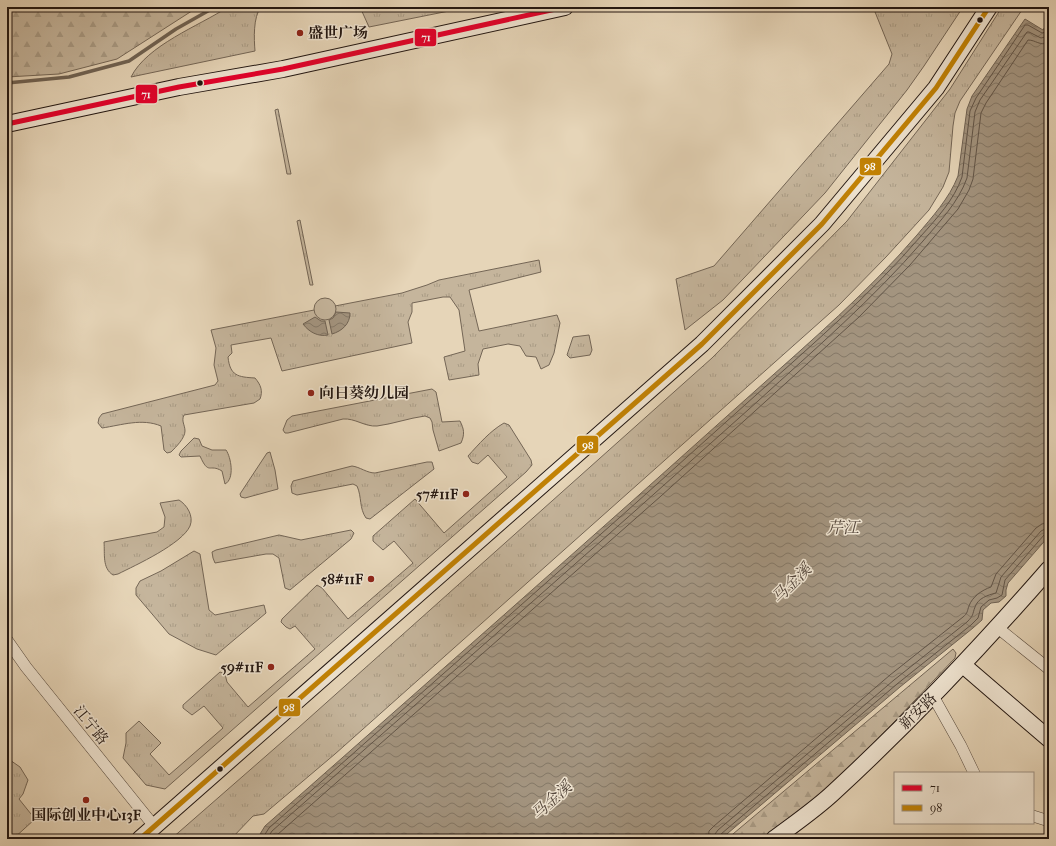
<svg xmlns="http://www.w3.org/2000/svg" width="1056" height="846" viewBox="0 0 1056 846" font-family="'IM FELL French Canon','Noto Serif SC',serif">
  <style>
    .grass { fill: url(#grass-tufts); stroke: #746656 }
    .forest { fill: url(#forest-firs); stroke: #746656 }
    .garden { fill: #c5b59c; stroke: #746656 }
    .water { fill: url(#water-waves); stroke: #6f6253 }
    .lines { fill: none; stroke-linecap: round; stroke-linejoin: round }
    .shore { stroke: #625548; stroke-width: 1 }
    .stream { stroke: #6f6253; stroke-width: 3.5 }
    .street-casing { stroke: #53463b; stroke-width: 12 }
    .secondary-casing { stroke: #221611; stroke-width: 18 }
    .street { stroke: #efe4d1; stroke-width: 11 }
    .secondary { stroke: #efe4d1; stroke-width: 16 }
    .bus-1-casing { stroke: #efe4d1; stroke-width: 8 }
    .bus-2-casing { stroke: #efe4d1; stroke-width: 8 }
    .bus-1 { stroke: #e4002b; stroke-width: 5 }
    .bus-2 { stroke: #c28204; stroke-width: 5 }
    .bus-dot { fill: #221611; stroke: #efe4d1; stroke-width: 1.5 }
    .poi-dot { fill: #8f2418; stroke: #efe4d1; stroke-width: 1.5 }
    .labels { text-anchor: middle; stroke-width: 3; stroke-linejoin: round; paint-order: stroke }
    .poi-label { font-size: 15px; font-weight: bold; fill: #221611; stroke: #efe4d1; text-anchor: end }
    .street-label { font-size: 15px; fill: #221611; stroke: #efe4d1 }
    .water-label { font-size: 16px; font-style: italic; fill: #56483d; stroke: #efe4d1 }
    .line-badge { stroke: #efe4d1; stroke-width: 1.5 }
    .badge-label { font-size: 11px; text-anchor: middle; font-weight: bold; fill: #fff }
  </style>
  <defs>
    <pattern id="grass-tufts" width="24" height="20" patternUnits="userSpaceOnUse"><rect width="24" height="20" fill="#c5b59c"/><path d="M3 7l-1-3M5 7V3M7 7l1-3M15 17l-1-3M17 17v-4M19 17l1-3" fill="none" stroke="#a99b85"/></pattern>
    <pattern id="forest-firs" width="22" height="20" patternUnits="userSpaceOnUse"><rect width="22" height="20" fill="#c5b59c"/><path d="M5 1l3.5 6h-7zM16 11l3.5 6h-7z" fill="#a99b85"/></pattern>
    <pattern id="water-waves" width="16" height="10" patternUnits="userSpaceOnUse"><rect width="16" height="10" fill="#a3947f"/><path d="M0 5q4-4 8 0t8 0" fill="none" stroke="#847867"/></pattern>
  </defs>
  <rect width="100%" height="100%" fill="#e6d5b8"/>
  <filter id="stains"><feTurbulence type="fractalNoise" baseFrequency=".005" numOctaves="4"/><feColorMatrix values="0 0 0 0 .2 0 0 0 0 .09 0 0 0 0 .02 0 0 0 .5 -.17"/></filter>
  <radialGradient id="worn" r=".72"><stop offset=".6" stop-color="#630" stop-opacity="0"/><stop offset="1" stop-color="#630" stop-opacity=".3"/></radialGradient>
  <path class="grass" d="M228,7H261C253,17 254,39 255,51L131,77C147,45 199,26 228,7Z
    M360,7H469L369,27Z
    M873,7H963L924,66L907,90L825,193L723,300L685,330L676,279L714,266L889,64L892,54Z
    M1002,7H1024L960,101L955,113L953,126L949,172L943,187L929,210L886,257L839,305L335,754L264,814L253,816L231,839H171L298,728L712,358L847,221L950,89Z
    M278,109L291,174H287L275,110Z
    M300,220L313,285H310L297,221Z
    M539,260L541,272L469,290L479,331L557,315L560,323L554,353L549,365L541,369L536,357L526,356L520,346L508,344L483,349L478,364L479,375L449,380L444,357L465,351L459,310L450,297H443L412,303V312L408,322L412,343L282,371L271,338L231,345L232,353L228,357C230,376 238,377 255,378C261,385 263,391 260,399L254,403L184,415C181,421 185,425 185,431C185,438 176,447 171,452L167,453L164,450L161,426C142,418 122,425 102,428L98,423L99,418L102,414L215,385L218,381L214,365L216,348L211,330L402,293L427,285L439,280Z
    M589,335L592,350L590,355L570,358L567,355L573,337Z
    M432,389L436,392L442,422L460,421C464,429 465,434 461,443L439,451L433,430L432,422L430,418L425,416C409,418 393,424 377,426C365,427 355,418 343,419L288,433H285L283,430L287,420L292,416Z
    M504,423L509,425L531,460L532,465L526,472L165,789L146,785L123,758L126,743V733L139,721L161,743L150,754L169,775L223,728L204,706L192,715L183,708V705L220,672L225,674L227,682L248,707L315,649L295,626L290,629L286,627L281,622L282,619L317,585L322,588L348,619L413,563L394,541L383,550L373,541V536L415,499L444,533L507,477L488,455L478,464L472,462L468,456C479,444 490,431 504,423Z
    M194,438L199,439L202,446L212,450H226C231,457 235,479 225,484L222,471C209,463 209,476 200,456L181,457L179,455L181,451Z
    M270,452L275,470L278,489L245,498L241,497L240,494L267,453Z
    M427,462H432L434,469L370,519L366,518C359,508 362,497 357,486L353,484L297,495L292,493L291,486L293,481L297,480L352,466C360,467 367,473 375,473Z
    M179,500C187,505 194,516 190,526C182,544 136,565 118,574L113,575C102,568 105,554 104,542L157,532L164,527L165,517L160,503Z
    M351,530L354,533L351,539L290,590L285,588L279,558L273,554H266L215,563L213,558L212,552L216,550L279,535L301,540Z
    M194,551L200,554L209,610L215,615L264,605L266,613L216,655L197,649L169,634L136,595V588L140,581L161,571Z
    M7,758L20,767L28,780L23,794L19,799L35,819L13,839H7Z"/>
  <path class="forest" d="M7,7H198L117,59L59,74L7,77Z
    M953,649L956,653L955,658L875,742L819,796L765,839H727Z"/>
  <path class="garden" d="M314 309a11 11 0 1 1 22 0a11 11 0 1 1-22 0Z"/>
  <path class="water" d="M1025,19L1043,30L1049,20V536L1008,583L1006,590V596L999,602L991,603L983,610L982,620L973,628L900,687L721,839H257L265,826C429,681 593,537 755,391C811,341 868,292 917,235C932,217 949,199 958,176L967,109L972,96Z
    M336,312L350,313C350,324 342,331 332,334L329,320L333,318Z
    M315,317L321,321H325L328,335C318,337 309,332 303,324Z"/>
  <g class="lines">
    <path class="shore" d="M262,839L269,828C431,684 595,541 756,395C813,344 871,294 921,236C937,218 954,200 962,177L970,111L976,98L1025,25H1028L1042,33L1045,32L1049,27
      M267,839L272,831C434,688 597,546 758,401C815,349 873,299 923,241C940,221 958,203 967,178L975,112L980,100L1027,32H1029L1041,38L1049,36
      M275,839L277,835L661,496L859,317L910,265L958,209L969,190L973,179L981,113L986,103L1028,40C1036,40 1039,46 1049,43
      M708,839L709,831L714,826L890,675L963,617C968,613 967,611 969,606C972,597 982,590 991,587L996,574L1036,528L1042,524L1049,522
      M714,839L715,834L718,830L894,680L967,622C974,615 972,615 975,607C978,598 988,595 996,593L1001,577L1041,531L1045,529L1049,528
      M719,839L721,834L897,684L971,625L978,618L981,607L989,600L997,598L1002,595L1005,580L1044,535L1049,534"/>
    <path class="stream" d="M7,83L69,77L129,61L176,29L215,7"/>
    <g class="street-casing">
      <path id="street" d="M998,628L1049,669
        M7,640L26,667L154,826
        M933,696L961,746L974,773
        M1033,816L1049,821"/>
    </g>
    <g class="secondary-casing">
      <path id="secondary" d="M7,124L179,87L283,69L565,7
        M963,665L1049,739
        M140,839L702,344L822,224L936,88L989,7
        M774,839C794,824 816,809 834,792C910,722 981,647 1049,569"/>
    </g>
    <use href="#street" class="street"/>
    <use href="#secondary" class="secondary"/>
    <g class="bus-1-casing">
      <path id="bus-1" d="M7,124L179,87L283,69L565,7"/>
    </g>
    <g class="bus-2-casing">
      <path id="bus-2" d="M140,839L702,344L822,224L936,88L989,7"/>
    </g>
    <use href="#bus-1" class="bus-1"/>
    <use href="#bus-2" class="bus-2"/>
  </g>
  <g class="bus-dot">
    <circle cx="980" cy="20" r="3.5"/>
    <circle cx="200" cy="83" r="3.5"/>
    <circle cx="220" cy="769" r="3.5"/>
  </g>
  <g class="poi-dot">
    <circle cx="300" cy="33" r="4"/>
    <circle cx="311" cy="393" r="4"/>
    <circle cx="466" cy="494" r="4"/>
    <circle cx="371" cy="579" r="4"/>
    <circle cx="271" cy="667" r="4"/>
    <circle cx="86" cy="800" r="4"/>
  </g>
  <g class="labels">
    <g class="poi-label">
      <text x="308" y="38" text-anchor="start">盛世广场</text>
      <text x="319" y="398" text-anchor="start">向日葵幼儿园</text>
      <text x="458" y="499">57#11F</text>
      <text x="363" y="584">58#11F</text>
      <text x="263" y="672">59#11F</text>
      <text x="86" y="820" text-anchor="middle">国际创业中心13F</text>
    </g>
    <g class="street-label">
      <text transform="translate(918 711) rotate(-44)" y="5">新安路</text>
      <text transform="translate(91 725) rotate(51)" y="5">江宁路</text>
    </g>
    <g class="water-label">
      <text x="843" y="533">芹江</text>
      <text transform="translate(791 583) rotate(-45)" y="6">马金溪</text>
      <text transform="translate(551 800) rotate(-42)" y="6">马金溪</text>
    </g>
  </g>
  <g class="line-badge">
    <rect x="414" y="28" width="23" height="19" rx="4" fill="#e4002b"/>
    <rect x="135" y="84" width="23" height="20" rx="4" fill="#e4002b"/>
    <rect x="859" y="157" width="23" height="19" rx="4" fill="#c28204"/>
    <rect x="576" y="435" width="23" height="19" rx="4" fill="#c28204"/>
    <rect x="278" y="698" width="23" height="19" rx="4" fill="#c28204"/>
  </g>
  <g class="badge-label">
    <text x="426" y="41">71</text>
    <text x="146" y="98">71</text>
    <text x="870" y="170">98</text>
    <text x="588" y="449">98</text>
    <text x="289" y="711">98</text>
  </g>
  <rect width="1056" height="846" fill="none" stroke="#e6d5b8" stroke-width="24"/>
  <rect x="8" y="8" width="1040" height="830" fill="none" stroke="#221611" stroke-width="2"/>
  <rect x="12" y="12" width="1032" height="822" fill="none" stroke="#221611"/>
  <rect x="894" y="772" width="140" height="52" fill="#efe4d1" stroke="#9d9284"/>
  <rect x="902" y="785" width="20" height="6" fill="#e4002b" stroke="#9d9284"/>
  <text x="930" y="792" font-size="12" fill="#221611">71</text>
  <rect x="902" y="805" width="20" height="6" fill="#c28204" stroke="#9d9284"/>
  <text x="930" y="812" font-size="12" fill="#221611">98</text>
  <rect width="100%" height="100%" filter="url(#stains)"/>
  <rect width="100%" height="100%" fill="url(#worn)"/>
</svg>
